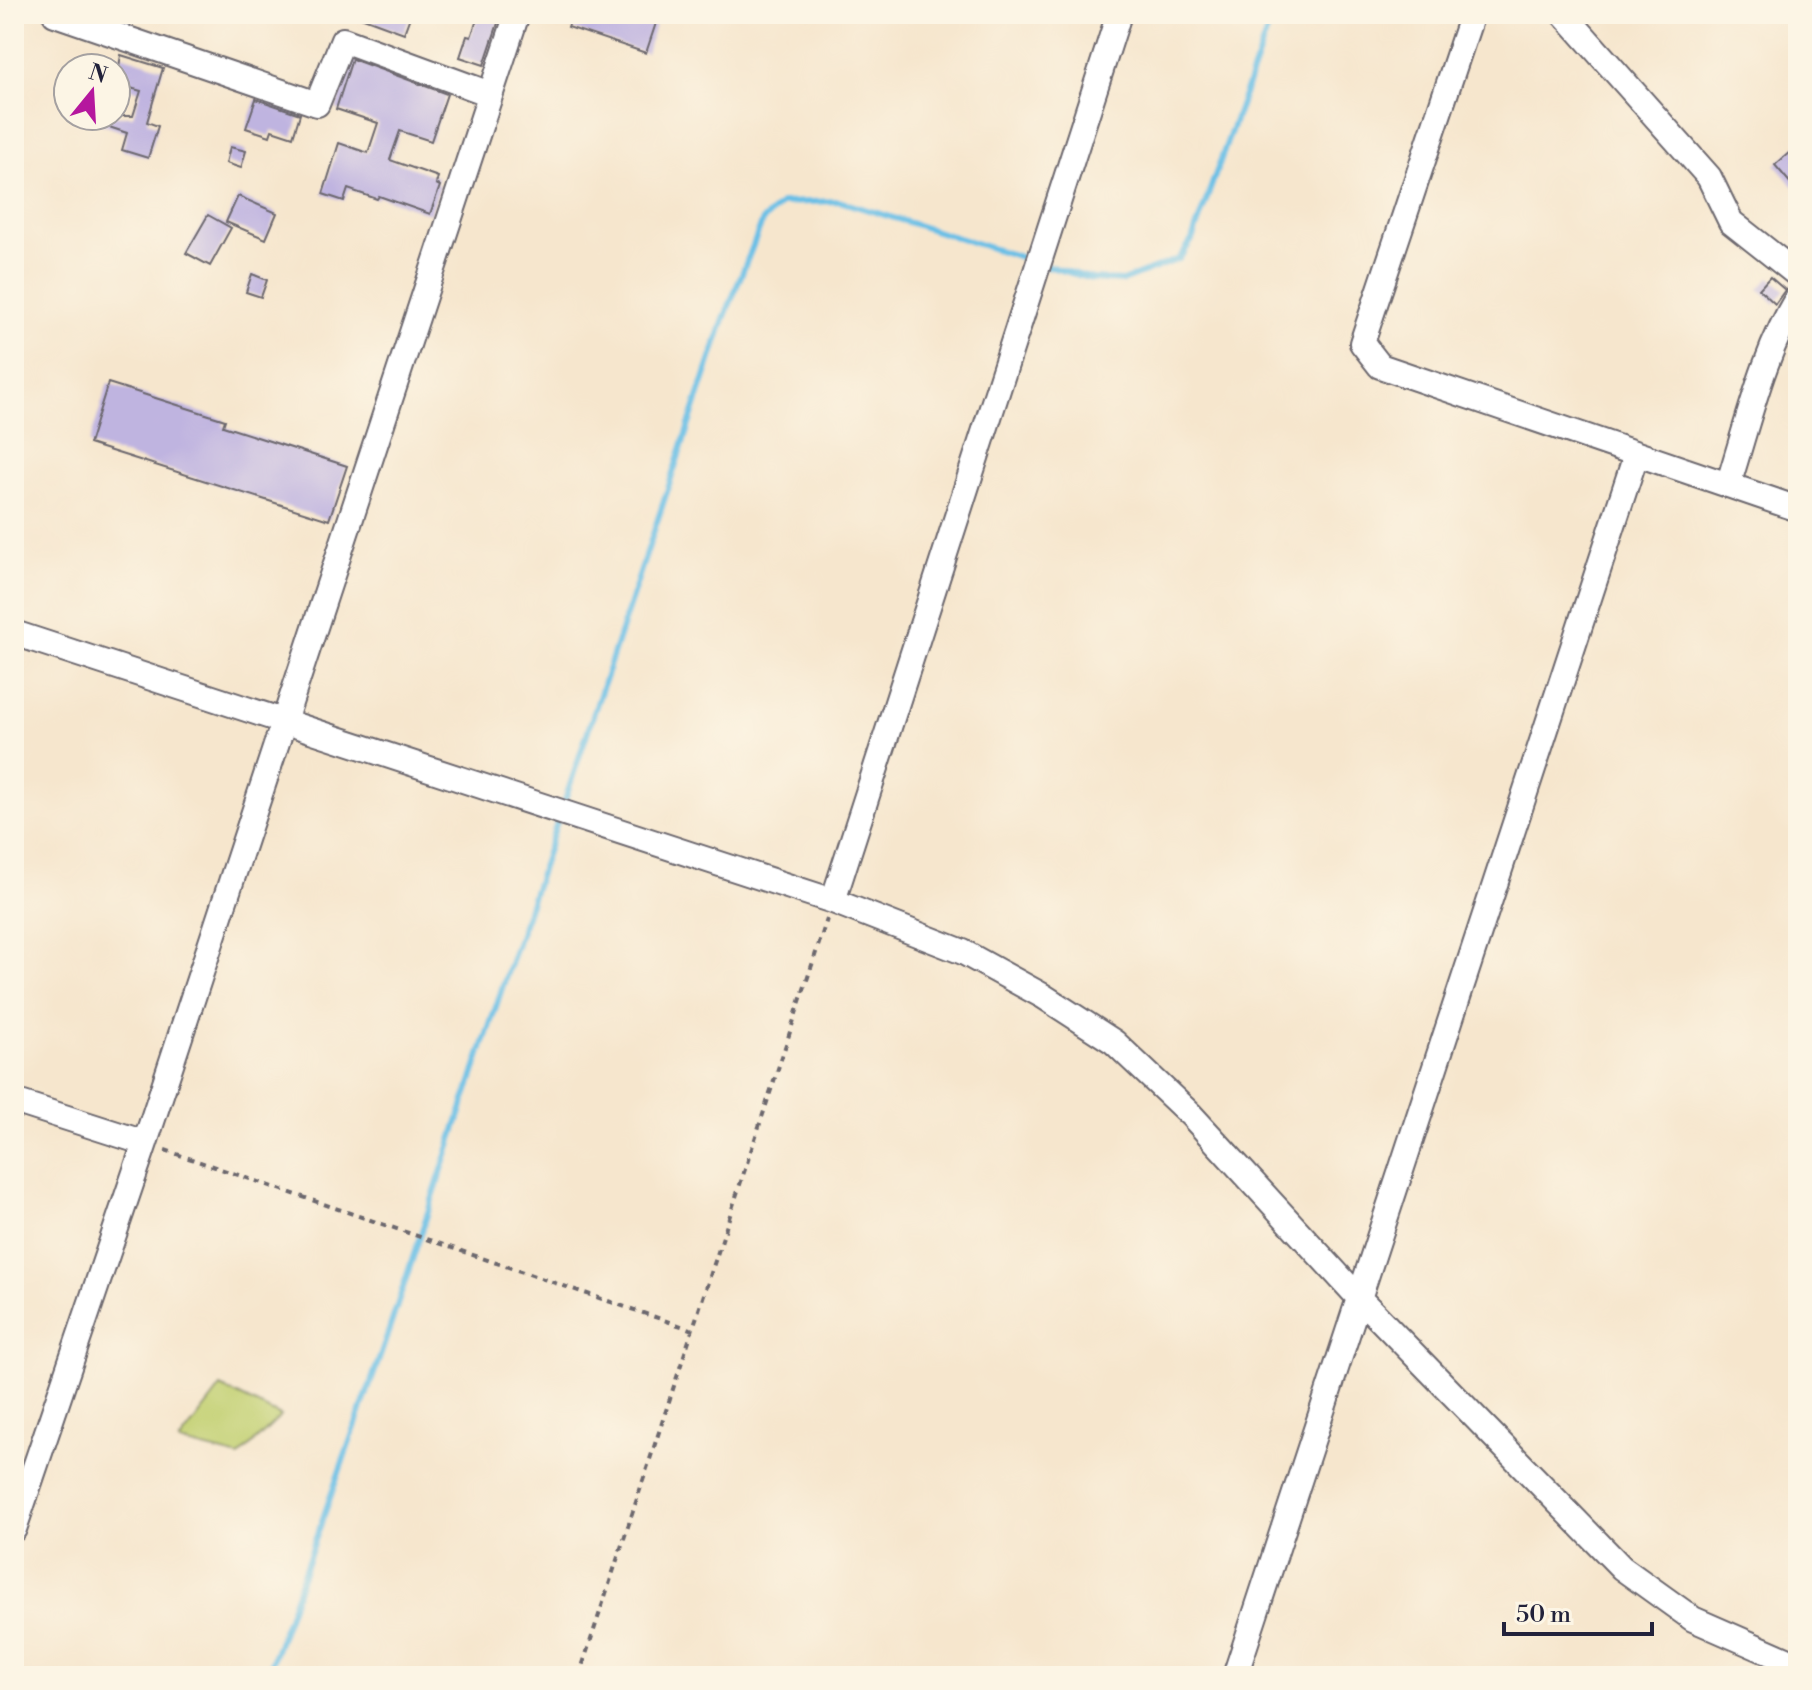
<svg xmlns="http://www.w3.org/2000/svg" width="1812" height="1690" viewBox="0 0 1812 1690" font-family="'Libre Bodoni',serif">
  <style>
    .green { fill: #c2d072; stroke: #727956; stroke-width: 2 }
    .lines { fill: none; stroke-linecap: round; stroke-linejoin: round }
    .stream { stroke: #69bfe6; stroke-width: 6 }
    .building { fill: #bfb4e0 }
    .minor-casing { stroke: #6c676e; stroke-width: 28 }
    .path { stroke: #6c676e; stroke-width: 4; stroke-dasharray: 6 6; stroke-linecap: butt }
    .minor { stroke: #fff; stroke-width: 24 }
  </style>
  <rect width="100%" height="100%" fill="#fcf5e5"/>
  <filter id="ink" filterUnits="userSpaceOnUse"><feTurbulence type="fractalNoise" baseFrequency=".0125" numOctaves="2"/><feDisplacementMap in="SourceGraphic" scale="16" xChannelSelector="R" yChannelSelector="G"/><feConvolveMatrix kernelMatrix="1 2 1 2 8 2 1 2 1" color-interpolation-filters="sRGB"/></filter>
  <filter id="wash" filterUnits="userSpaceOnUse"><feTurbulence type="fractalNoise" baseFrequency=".006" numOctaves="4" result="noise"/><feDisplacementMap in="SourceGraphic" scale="32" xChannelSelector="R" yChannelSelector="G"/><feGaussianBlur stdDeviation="1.8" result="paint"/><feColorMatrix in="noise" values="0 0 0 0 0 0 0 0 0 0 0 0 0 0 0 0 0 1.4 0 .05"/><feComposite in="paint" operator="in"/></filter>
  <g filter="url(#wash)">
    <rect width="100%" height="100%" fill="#f6e6cd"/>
    <path class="green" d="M221,1387L281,1416L239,1457L179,1442Z"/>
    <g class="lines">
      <path class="stream" d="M1044,265L1092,279L1122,281L1179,259L1192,240L1273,14
        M563,806L724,319L763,220L782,203L839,201L1033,261
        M267,1676L382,1351L559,816"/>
    </g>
    <g id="blocks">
      <path class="building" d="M358,14H411L404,33L358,16Z
        M479,14H501L484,65L460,57L467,36L471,37Z
        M573,14H659L646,53L568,27Z
        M121,55L163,68L147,122L158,126L148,158L122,150L127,133L85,119V116H133L141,91L116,84Z
        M352,59L447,94L431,141L400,131L390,160L438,177L436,184L440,186L430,214L379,196L377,199L348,189L344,201L323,194L339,143L368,153L378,123L336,109Z
        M256,99L300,114L293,137L272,130L270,136L246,128Z
        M1798,145V192L1775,165Z
        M230,147L246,151L241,168L226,163Z
        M238,196L277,213L266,239L226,222Z
        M208,215L231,228L210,266L186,253Z
        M252,274L267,280L261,297L246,292Z
        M1770,277L1785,290L1775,304L1759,289Z
        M108,383L225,420L223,426L347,466L329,520L89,444Z"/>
    </g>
  </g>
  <g filter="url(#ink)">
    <use href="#blocks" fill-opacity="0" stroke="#6c676e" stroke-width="2"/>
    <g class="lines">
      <g class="minor-casing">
        <path id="minor" d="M55,14L317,104L343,40L490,94
          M1472,14L1362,343L1380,366L1798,509
          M1564,14L1709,177L1731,222L1798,275
          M1728,485C1748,423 1763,353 1798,297
          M14,633L833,901L963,952L1043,996L1114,1042L1191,1115L1360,1299L1622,1568L1693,1619L1798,1665
          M833,901L1119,14
          M14,1101L145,1143
          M14,1529L145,1143L517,14
          M1235,1676L1636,455"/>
      </g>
      <path class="path" d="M165,1150L693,1330
        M579,1676L827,919"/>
      <use href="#minor" class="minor"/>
    </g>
  </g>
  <rect width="1812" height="1690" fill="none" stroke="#fcf5e5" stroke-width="48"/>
  <g transform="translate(92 92) rotate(18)"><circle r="38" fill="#fcf5e5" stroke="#a5a1a1" stroke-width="2"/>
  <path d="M0-6L14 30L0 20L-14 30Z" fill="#b5179e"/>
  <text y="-12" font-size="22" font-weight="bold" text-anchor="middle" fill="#22223b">N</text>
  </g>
  <path d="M1504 1622v12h148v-12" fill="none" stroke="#22223b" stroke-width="4"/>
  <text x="1516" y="1622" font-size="24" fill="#22223b" stroke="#fcf5e5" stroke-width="6" paint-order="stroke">50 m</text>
</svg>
